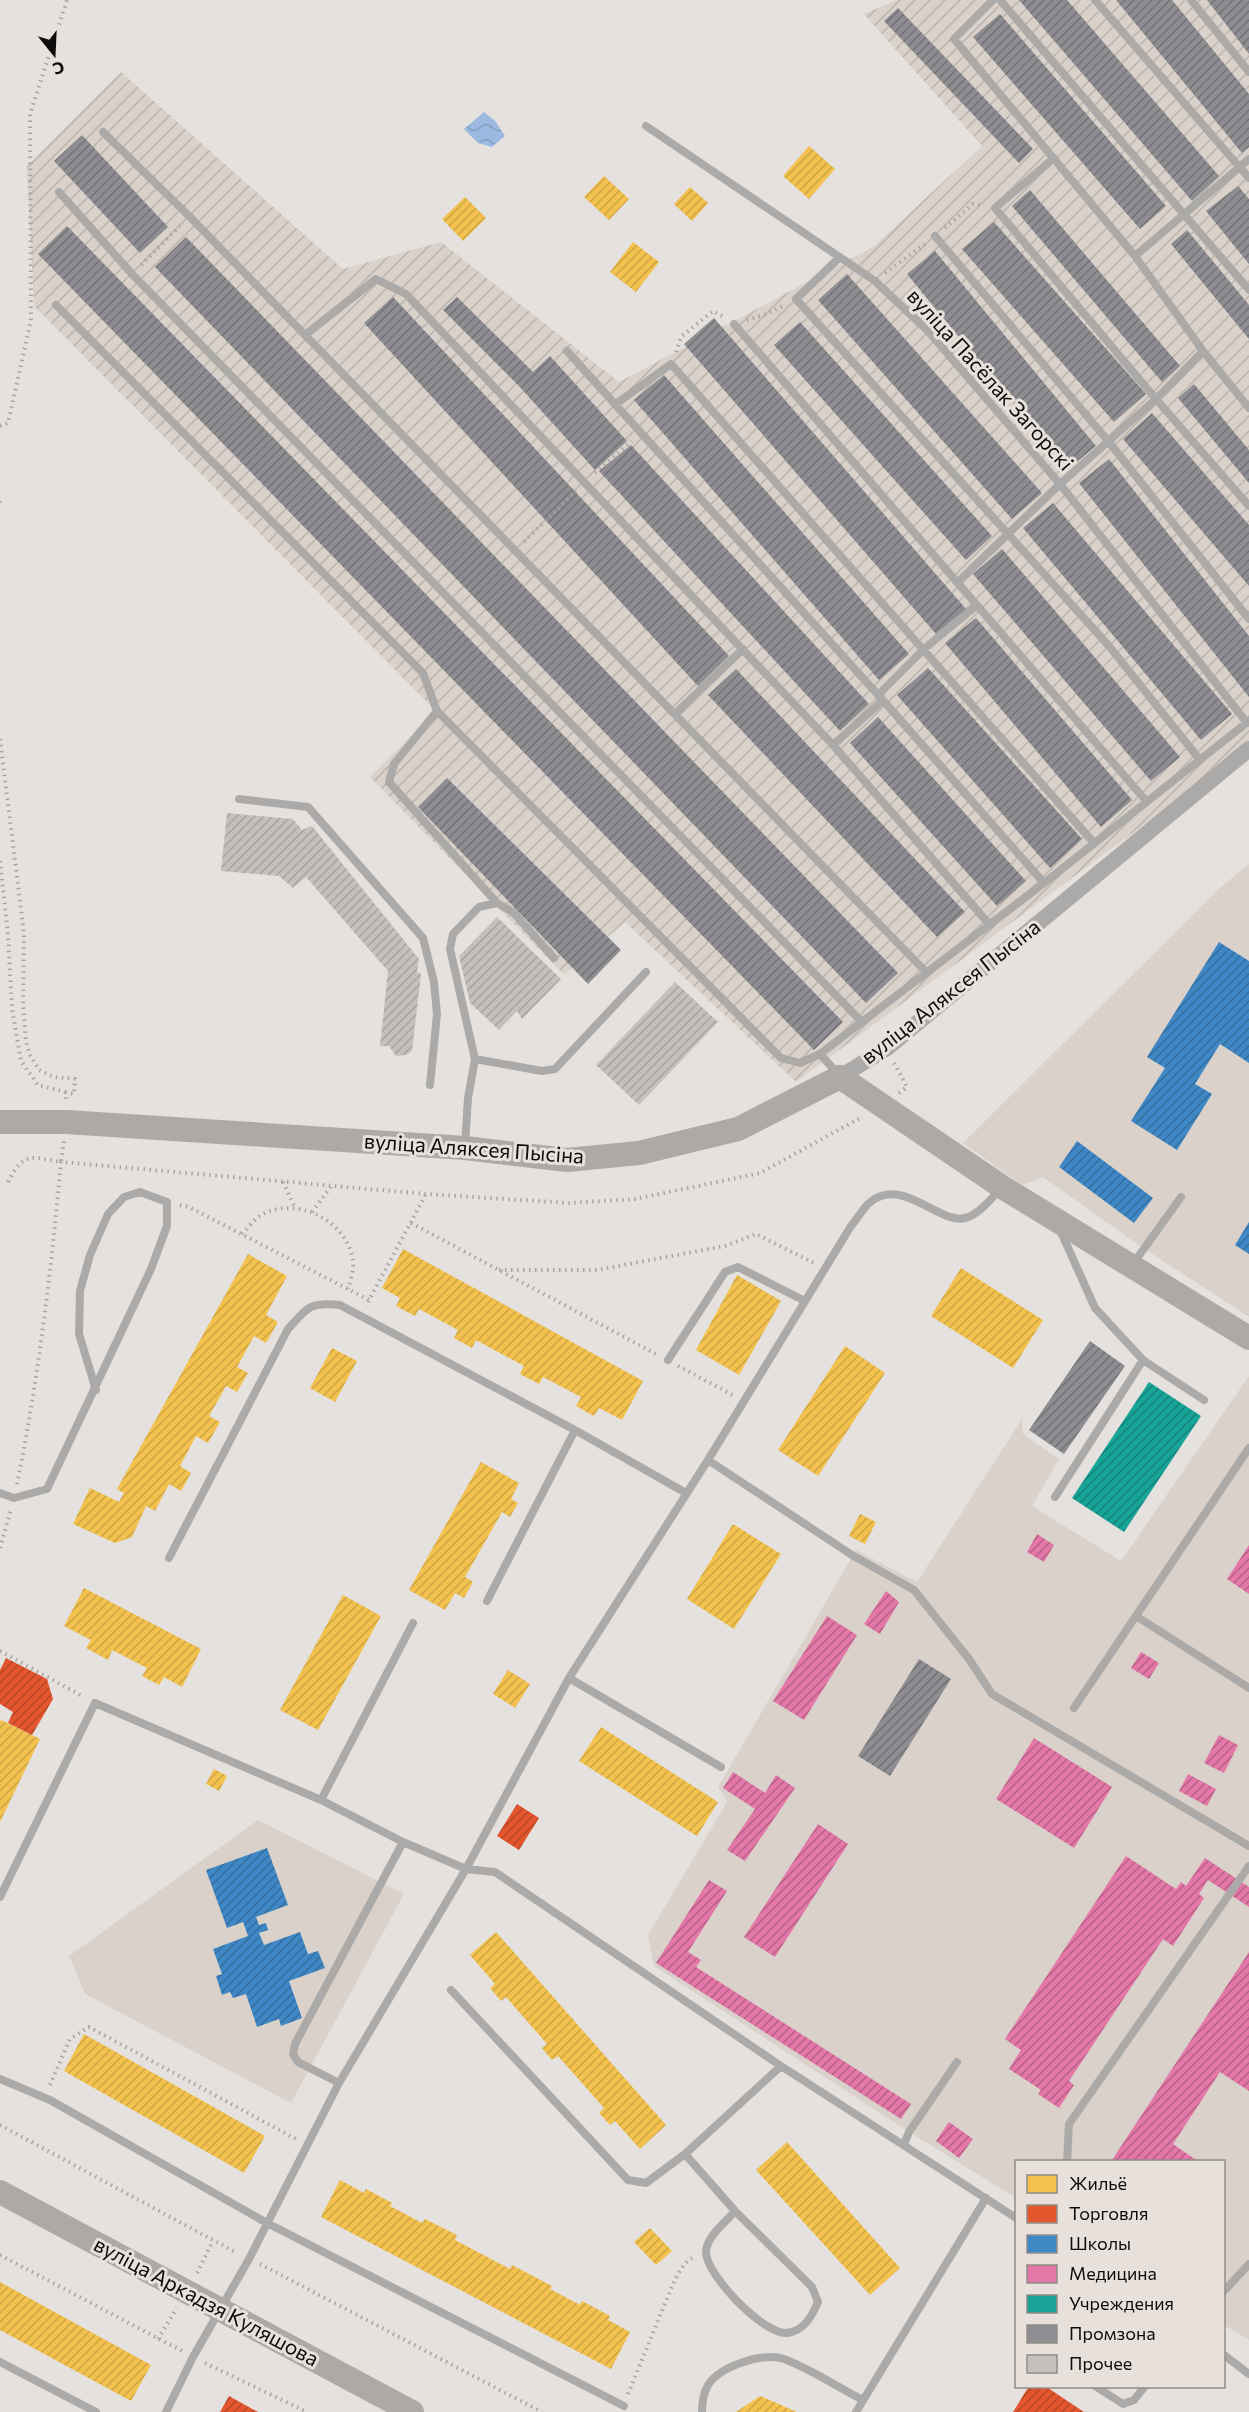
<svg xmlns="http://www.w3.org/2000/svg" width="1249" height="2412" viewBox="0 0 1249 2412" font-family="Commissioner,sans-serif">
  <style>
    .built { fill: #dad2ca }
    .industrial { fill: url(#industrial-furrows) }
    .water { fill: url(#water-waves) }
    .homes { fill: url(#homes-hatch) }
    .shops { fill: url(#shops-hatch) }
    .schools { fill: url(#schools-hatch) }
    .health { fill: url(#health-hatch) }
    .public { fill: url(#public-hatch) }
    .industry { fill: url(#industry-hatch) }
    .building { fill: url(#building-hatch) }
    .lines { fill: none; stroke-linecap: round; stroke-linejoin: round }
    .path { stroke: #a7a5a2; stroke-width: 4; stroke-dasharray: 1.5 4.5; stroke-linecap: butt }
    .service { stroke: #acaaa8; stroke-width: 8 }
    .minor { stroke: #acaaa8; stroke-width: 16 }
    .secondary { stroke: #aca9a7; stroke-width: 24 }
    .labels { text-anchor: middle; stroke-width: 6; stroke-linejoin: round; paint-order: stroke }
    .street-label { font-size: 21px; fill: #0e0c0a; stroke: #e8e1db }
  </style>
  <defs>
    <pattern id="industrial-furrows" width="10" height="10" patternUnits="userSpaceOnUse" patternTransform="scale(1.5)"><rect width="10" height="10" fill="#dad2ca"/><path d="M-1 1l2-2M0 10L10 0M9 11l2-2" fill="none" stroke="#bab3ac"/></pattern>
    <pattern id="water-waves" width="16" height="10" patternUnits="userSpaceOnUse" patternTransform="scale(1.5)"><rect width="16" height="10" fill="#9cb9e2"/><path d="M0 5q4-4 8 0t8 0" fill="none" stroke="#859ec1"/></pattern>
    <pattern id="homes-hatch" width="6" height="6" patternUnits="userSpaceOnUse" patternTransform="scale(1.5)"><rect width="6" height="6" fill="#f2c14e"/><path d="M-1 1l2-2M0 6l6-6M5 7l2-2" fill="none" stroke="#cea543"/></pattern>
    <pattern id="shops-hatch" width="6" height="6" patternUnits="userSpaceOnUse" patternTransform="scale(1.5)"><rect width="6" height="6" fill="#e4572e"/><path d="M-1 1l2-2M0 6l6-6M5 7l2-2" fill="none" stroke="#b74625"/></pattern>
    <pattern id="schools-hatch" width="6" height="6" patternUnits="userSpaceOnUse" patternTransform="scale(1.5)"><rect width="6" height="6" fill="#3f88c5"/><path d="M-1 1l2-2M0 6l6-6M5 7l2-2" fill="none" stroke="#336e9e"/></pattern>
    <pattern id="health-hatch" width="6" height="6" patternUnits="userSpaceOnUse" patternTransform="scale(1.5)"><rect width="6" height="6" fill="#e377a8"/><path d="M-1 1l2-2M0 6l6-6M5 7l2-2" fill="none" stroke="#b66087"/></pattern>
    <pattern id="public-hatch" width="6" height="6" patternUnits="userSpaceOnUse" patternTransform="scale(1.5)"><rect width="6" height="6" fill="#17a398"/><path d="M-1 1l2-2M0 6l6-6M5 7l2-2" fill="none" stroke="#13837a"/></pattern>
    <pattern id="industry-hatch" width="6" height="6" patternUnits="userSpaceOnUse" patternTransform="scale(1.5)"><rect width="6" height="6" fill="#8d8d92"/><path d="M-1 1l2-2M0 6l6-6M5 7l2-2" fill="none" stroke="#727275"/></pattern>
    <pattern id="building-hatch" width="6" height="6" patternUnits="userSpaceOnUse" patternTransform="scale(1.5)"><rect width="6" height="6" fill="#c3c0be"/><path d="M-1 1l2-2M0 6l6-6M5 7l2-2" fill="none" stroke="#a6a4a2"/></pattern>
  </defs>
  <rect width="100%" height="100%" fill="#e5e1de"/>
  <path class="built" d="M1249,864V1317L1143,1248L1043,1177L1022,1185L963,1143L1221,887Z
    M1249,1376V2340L1224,2325V2162H1016V2198L909,2132L654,1966L648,1935L727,1802L718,1787L856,1550L917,1582L1022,1419L1023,1434L1059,1459L1032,1506L1121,1561Z
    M258,1820L404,1894L291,2103L85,1994L69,1956Z"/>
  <path class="industrial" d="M897,0H1249V747L796,1082L625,922L564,975L370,777L436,711L34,306L27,166L121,72L343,269L441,242L619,382L873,247L982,146L864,14Z"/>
  <path class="water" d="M484,112L495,121L505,136L492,147L478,143L464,129Z"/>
  <path class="homes" d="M809,146L835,169L809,199L783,176Z
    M604,176L629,199L609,220L584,197Z
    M690,187L708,203L692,221L674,204Z
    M465,197L486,218L463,241L442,219Z
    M633,242L659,262L636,292L610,272Z
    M403,1249L643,1381L622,1420L599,1408L594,1416L576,1406L581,1397L543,1377L539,1384L520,1374L524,1366L476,1340L472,1348L454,1338L458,1330L419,1309L415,1316L396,1306L400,1298L382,1288Z
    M248,1254L287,1276L266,1315L278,1322L266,1343L254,1336L237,1367L248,1373L237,1392L226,1386L209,1416L220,1422L208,1443L196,1436L180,1466L191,1473L181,1491L169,1484L155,1511L146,1506L132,1537L115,1543L73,1524L90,1488L119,1502L124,1493L117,1489Z
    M961,1268L1043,1320L1013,1368L931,1316Z
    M737,1275L781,1301L739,1375L696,1350Z
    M845,1346L885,1373L818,1476L778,1450Z
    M332,1348L357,1361L335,1402L310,1388Z
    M481,1462L519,1483L511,1499L518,1503L510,1517L502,1512L465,1577L473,1582L464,1598L455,1593L445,1610L409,1590Z
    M860,1514L876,1522L865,1544L849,1536Z
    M733,1524L781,1554L734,1629L687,1599Z
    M84,1588L201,1649L182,1687L164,1677L159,1685L142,1676L147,1668L112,1650L108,1660L86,1648L91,1640L64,1626Z
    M343,1595L381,1616L318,1730L280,1710Z
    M508,1670L530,1684L515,1708L493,1694Z
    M1,1720L40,1739L0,1822V1721Z
    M601,1727L718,1802L697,1836L579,1761Z
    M214,1769L227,1776L219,1791L206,1784Z
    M496,1932L666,2125L640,2149L615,2121L610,2125L599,2113L604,2108L558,2056L552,2060L542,2048L547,2044L506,1997L501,2001L490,1988L495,1984L470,1955Z
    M84,2034L265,2136L244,2173L64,2071Z
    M787,2142L900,2268L870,2295L756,2170Z
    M340,2180L364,2193L366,2189L392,2203L390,2206L422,2223L425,2219L457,2235L455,2240L510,2269L512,2265L552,2286L550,2289L580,2305L582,2301L610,2316L608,2320L630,2332L611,2369L321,2217Z
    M650,2228L672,2251L656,2265L634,2242Z
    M0,2282L151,2365L131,2401L0,2330Z
    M760,2396L797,2412H736Z"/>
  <path class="shops" d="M6,1658L47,1679L53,1699L32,1735L8,1723L13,1712L0,1704V1670Z
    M517,1804L539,1818L519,1850L497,1836Z
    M1029,2386H1045L1084,2412H1013Z
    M229,2396L258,2412H220Z"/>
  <path class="schools" d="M1219,942L1249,961V1063L1220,1044L1195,1084L1212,1094L1177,1150L1131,1121L1165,1068L1147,1057Z
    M1077,1141L1153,1198L1134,1223L1059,1167Z
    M1249,1222V1254L1235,1245Z
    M267,1848L288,1905L256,1917L259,1925L266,1923L268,1930L259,1933L264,1945L300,1932L308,1954L318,1951L325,1968L289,1981L302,2018L281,2026L279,2019L257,2027L246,1994L233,1998L230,1992L222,1995L216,1976L222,1974L213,1949L248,1936L243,1922L227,1928L206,1870Z"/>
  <path class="health" d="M1037,1534L1054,1545L1044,1562L1027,1552Z
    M1249,1545V1594L1227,1579Z
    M886,1591L899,1602L880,1634L864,1624Z
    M827,1616L857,1635L804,1720L773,1701Z
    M1141,1652L1159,1663L1149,1679L1131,1668Z
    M1219,1735L1238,1745L1224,1773L1204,1763Z
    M1034,1738L1112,1787L1074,1848L996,1799Z
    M733,1772L765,1793L776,1775L795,1788L745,1861L727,1850L755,1809L723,1788Z
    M1188,1774L1216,1789L1207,1806L1179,1791Z
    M818,1824L848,1844L775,1957L744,1937Z
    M1126,1856L1176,1889L1181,1882L1186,1886L1205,1858L1249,1887V1907L1208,1880L1199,1894L1204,1898L1173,1946L1163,1939L1069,2081L1074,2085L1059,2108L1038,2094L1041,2090L1009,2069L1021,2050L1005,2039Z
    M709,1880L727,1891L688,1952L701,1960L696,1967L911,2104L901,2119L656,1963Z
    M1249,1952V2091L1220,2072L1173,2144L1199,2162H1114L1112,2160Z
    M949,2122L973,2139L959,2158L936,2141Z"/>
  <path class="public" d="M1149,1382L1201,1416L1124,1532L1072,1498Z"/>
  <path class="industry" d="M1019,0H1067L1219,176L1192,201Z
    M1116,0H1172L1249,94V147L1242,153Z
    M1207,0H1249V54Z
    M898,8L1033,149L1019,163L884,21Z
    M1000,14L1166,206L1140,229L973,37Z
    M82,135L168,227L140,253L54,161Z
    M1238,186L1249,199V264L1206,211Z
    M1030,190L1180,366L1162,382L1012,206Z
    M994,222L1146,394L1114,422L962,249Z
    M67,226L843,1022L814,1050L38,254Z
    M1187,230L1249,305V339L1171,244Z
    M186,237L898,973L866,1003L155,267Z
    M935,251L1096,446L1068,469L907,274Z
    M847,274L1042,493L1012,519L818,300Z
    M393,297L729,656L698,686L364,323Z
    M457,297L533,372L550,356L627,441L595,470L518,385L443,310Z
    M714,318L966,609L936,634L684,344Z
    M800,322L992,536L966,560L774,345Z
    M664,375L909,654L879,680L634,400Z
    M1194,384L1249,450V483L1178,398Z
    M1152,413L1249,525V586L1123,439Z
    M631,445L869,704L840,731L599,471Z
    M1109,459L1249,636V697L1079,483Z
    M1053,503L1232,714L1201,740L1023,528Z
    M1002,549L1180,757L1151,781L973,574Z
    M976,618L1132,800L1101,827L945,643Z
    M928,668L1082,839L1050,868L897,695Z
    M736,669L965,912L937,937L708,695Z
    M878,717L1026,881L997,906L850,743Z
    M447,778L621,950L588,984L418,807Z
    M1090,1341L1125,1366L1064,1454L1029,1430Z
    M919,1659L951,1679L890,1776L858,1756Z"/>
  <path class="building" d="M227,813L293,819L302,830L312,826L419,959L417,972L421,974L412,1051L406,1055L396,1056L389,1046H380L388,971L306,877L293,888L279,876L221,871Z
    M497,917L561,979L522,1019L517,1011L499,1030L470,1003L459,956Z
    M675,982L718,1022L639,1105L596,1065Z"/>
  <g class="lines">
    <path class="path" d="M945,228L973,204L983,206
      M141,265L180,226
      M885,273L925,244
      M747,320L764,315L785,305
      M676,352L681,337L713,311L724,317
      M0,426L8,423L31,320L30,114L67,0
      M595,473L632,441
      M0,501V503
      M524,542L576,491
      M0,739L24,934L23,1005L26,1042L30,1055L39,1070L54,1077L75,1079L74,1094L65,1092
      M0,861L8,935L12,1009L21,1061L38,1085L65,1092L66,1101
      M894,1063L907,1087L898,1094
      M8,1182C24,1151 31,1157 61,1162L64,1141
      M283,1182L295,1208
      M180,1205L189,1207L369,1300
      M312,1212L332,1185
      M411,1223L656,1354
      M242,1234C247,1229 252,1222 258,1217C293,1193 349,1220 353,1262C354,1271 350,1281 348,1289
      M499,1270H597L725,1246L756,1234L814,1263
      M368,1302L426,1194
      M678,1366L733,1395
      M17,1484C39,1377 51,1270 61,1162L426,1194L569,1203L635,1199L760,1173L862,1117
      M0,1548L11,1509
      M0,1651L84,1697
      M50,2085L70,2039L89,2027L296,2139
      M0,2125L237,2253
      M0,2255L182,2351
      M260,2264L542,2412
      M197,2273L213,2241
      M158,2339L177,2308
      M205,2363L307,2412
      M628,2394L673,2284C678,2274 684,2261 694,2257"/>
    <path class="service" d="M993,0L954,39L1135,256L1203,351L1249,408
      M1000,0L1249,290
      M1095,0L1249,178
      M1191,0L1249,72
      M646,126L875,281L927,330L1060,484L1247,723
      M103,132L190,217L926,972
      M1054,158L995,208L1156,399L1249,506
      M59,192L132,274L862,1022
      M935,236L1109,442L1249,619
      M1135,256L1249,159
      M840,257L796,299L1109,646L1200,760
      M56,305L423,673L437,711L781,1058L800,1063L820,1054
      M734,324L1147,802
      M305,335L376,279L406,294L833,745L989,924
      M567,351L880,697L1044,883
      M616,404L671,364L1094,843
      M958,582L1060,484L1156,399L1203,351
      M437,711L394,764L389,782L497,903
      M675,714L743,649
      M833,745L880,703L881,692L924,649L976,606
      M239,799L308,807L423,938L434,982L437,1014L430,1085
      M475,1059L542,1071L555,1069L646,972
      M838,1074L820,1054L1044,883L1249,721
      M465,1145L468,1098L475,1059L450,949L453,934L479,907L497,903L513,912L554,958
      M1061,1232L1095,1308L1143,1360L1204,1400
      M1133,1264L1181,1197
      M668,1360L725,1272L738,1267L805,1301
      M708,1460L852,1555L914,1590L969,1659L992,1694L1249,1846
      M0,1493L14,1498L47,1489L151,1269L167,1226V1202L140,1192L124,1197L108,1214L90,1255L80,1291L79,1334L96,1390
      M1055,1497L1143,1360
      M169,1558L288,1329C308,1307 309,1302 340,1305L575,1430L686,1493
      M487,1601L575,1430
      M1136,1616L1249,1688
      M569,1678L721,1767
      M1074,1708L1249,1448
      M321,1800L413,1623
      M0,1897L95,1703L321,1800L403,1842L466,1869L495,1872L781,2066L1016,2218
      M451,1990L628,2180L646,2183L685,2154
      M0,2079L50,2100L267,2223L624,2406
      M339,2083L298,2062L293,2054L295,2044L403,1842
      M904,2144L909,2132L957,2062
      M1067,2162L1069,2124L1249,1866
      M735,2211C726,2222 706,2237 706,2252C706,2275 764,2335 787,2333C804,2331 812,2316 818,2302L812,2287L735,2211L685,2154L781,2066
      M1224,2291L1249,2264
      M1224,2355L1249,2374
      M0,2362L96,2412
      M1095,2386L1123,2404L1134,2400L1145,2386
      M166,2412L193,2357L249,2259L339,2083L466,1869L569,1678L708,1460L851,1226C857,1219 862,1210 868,1204C901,1172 942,1229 968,1217C981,1212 991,1199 1000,1189
      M702,2412C702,2402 703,2394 708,2385C720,2366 763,2352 784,2359C811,2369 837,2387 863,2400
      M856,2412L986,2198"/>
    <path class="minor" d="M840,1077L887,1048L1249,749"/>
    <path class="secondary" d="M0,1122H66L465,1148L567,1160L639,1153L738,1129L840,1077L1002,1187L1249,1338
      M0,2192L412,2412"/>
  </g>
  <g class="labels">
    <g class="street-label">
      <text transform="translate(990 380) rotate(48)" y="7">вуліца Пасёлак Загорскі</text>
      <text transform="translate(951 992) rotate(-38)" y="7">вуліца Аляксея Пысіна</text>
      <text transform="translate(474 1149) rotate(4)" y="7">вуліца Аляксея Пысіна</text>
      <text transform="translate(206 2302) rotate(28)" y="7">вуліца Аркадзя Куляшова</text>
    </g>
  </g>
  <rect x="1015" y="2160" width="210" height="228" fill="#e8e1db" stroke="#918c87" stroke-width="1.5"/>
  <rect x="1027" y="2175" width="30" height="18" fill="#f2c14e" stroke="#918c87" stroke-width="1.5"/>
  <text x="1069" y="2190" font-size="18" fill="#0e0c0a">Жильё</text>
  <rect x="1027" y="2205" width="30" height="18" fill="#e4572e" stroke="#918c87" stroke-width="1.5"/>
  <text x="1069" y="2220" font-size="18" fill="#0e0c0a">Торговля</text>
  <rect x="1027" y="2235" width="30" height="18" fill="#3f88c5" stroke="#918c87" stroke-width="1.5"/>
  <text x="1069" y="2250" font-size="18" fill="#0e0c0a">Школы</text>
  <rect x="1027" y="2265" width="30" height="18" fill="#e377a8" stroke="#918c87" stroke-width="1.5"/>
  <text x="1069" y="2280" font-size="18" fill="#0e0c0a">Медицина</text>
  <rect x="1027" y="2295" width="30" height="18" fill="#17a398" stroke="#918c87" stroke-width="1.5"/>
  <text x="1069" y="2310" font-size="18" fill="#0e0c0a">Учреждения</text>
  <rect x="1027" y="2325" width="30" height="18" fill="#8d8d92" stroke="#918c87" stroke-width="1.5"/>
  <text x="1069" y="2340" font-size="18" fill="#0e0c0a">Промзона</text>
  <rect x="1027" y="2355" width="30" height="18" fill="#c3c0be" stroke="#918c87" stroke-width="1.5"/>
  <text x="1069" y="2370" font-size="18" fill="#0e0c0a">Прочее</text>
  <g transform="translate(54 54) rotate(162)" stroke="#e8e1db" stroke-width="4.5" paint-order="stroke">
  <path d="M0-4.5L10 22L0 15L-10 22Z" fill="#0e0c0a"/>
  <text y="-9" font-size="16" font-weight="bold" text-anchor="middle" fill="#0e0c0a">С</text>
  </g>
</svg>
